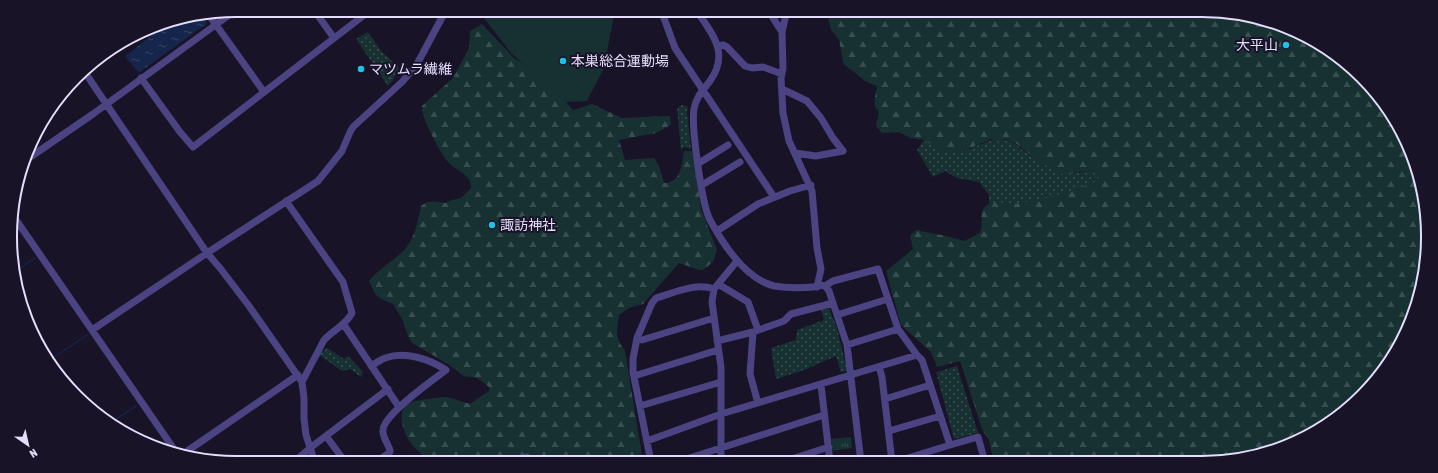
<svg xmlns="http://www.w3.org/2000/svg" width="1438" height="473" viewBox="0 0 1438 473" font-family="'Asap Condensed','Noto Sans JP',sans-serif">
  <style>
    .grass { fill: url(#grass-dots) }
    .forest { fill: url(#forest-firs) }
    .park { fill: url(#park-tufts) }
    .pitch { fill: #173032 }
    .water { fill: url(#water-ripples) }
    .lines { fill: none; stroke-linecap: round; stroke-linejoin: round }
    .stream { stroke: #15254b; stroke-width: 1.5 }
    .minor { stroke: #4b4382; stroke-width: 7 }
    .poi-dot { fill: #1dc2e8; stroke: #191328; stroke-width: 1.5 }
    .labels { text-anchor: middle; stroke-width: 4; stroke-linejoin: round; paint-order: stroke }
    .poi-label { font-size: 14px; fill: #e4defc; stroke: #191328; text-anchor: start }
    .rim { fill: none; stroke: #e4defc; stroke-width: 2 }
  </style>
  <defs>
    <pattern id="grass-dots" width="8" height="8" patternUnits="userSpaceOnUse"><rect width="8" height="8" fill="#173032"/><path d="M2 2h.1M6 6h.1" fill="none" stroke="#394e51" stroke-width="1.8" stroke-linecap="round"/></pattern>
    <pattern id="forest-firs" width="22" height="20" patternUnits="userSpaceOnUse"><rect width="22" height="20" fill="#173032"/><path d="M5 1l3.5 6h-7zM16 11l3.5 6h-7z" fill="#394e51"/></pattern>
    <pattern id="park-tufts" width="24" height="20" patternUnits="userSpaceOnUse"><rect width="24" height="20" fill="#173032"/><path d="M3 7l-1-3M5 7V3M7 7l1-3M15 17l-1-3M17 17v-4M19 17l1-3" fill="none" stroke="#394e51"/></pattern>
    <pattern id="water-ripples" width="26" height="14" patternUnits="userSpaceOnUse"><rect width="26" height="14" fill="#15254b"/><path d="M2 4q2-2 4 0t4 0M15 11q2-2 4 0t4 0" fill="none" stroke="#374466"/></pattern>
  </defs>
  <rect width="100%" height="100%" fill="#191328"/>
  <path class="grass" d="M368,32L382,52L399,67L393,80L388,86L356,39Z
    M682,105L688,107L687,112L691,149L684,147L681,150L677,108Z
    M996,138C1019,141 1017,148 1034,158C1039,161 1070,173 1075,173C1082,173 1089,170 1097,170C1099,172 1100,175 1099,178C1092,192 1026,203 1010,205C1003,205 996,203 989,204V195L979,182L957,178L945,171L933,177L917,150L924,140L959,153Z
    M827,304L837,328L847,371L841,372L836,356L804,370L776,379L771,348L796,340L797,330L824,320L820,307Z
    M327,348L344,359L348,356L363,372L361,377L350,369L342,371L318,354Z
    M957,366L978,433L954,439L936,372Z"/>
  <path class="forest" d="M826,10H1202L1260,18L1339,57L1398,123L1426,207L1420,295L1398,350L1351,407L1288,446L1231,461L994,462L989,440L982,429L960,361L937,367L931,352L901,325L886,271L913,249L910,236L916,230L946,236L964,241C968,239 976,236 980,232C985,223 976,210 989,204C996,201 1005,205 1013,204C1043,199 1068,195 1096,181L1099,178V173L1097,170L1061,174L1034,158L1017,144L1005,139H991L959,153L944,152L924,140L911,138L899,132L886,133H882L876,126L879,111C871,106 876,95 877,86L865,81L845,65L843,62L839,40L831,30Z
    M482,24L515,59L539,72L573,110L592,104L622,118L670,116L671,125L656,133L619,140L625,160L654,158L659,166L664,183C681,183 682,164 684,151H694L701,209L717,250L713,262L703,270H699L679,263L643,304L629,308L619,315C617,332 614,336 625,351L643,462L433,463C426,458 419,453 414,447C404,436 393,408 412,402C417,400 441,397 446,397C454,398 462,402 470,404L489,391V387L477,378L464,376L461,374L448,364L412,343L408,336L402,319L393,304L381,299L375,294L369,281C380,267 398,259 408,245C416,234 418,219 421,206C429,199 436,202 445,203L452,200L461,198L471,188C472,174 456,171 448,162C441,154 420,116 422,106L453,78L469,48L470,31Z"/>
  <path class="park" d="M851,437L852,448L833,451L831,439Z
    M716,455L718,457V462H693V461Z"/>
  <path class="pitch" d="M478,10H615L604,68L587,101L566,102L511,53Z"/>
  <path class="water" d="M202,17L206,21V24L140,72L137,71L125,56L167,24Z"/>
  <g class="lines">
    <path class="stream" d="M16,271L35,258
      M48,361L87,335
      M109,424L136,406"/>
    <path class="minor" d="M314,10L334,38
      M661,10L675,48L774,197
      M696,10C712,33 730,53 710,81C703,90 696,97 694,109C691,126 702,205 710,220C723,244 746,279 774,286C786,288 801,288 813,287C817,287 822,284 825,286C826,287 828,290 829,291L847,345L861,462
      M768,10L782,32
      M787,10L782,32L783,68L781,78L783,113L789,141L812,191L817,248L821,269L817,287
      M209,15L264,92
      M718,46L723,45L727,47L745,66L752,68L763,67L782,74
      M84,71L207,253L220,268L249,306L302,382L304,398V419L306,435L315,463
      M141,78L180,132L193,147L368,12L367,10
      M782,89L807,101L821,118L833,138L843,151L816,156L795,153
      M26,160L93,114L236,10
      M699,163L728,145
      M702,185L740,162
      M286,201L343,282L352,313C345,326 333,330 324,340L302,382
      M12,214L178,455
      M717,231L758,204L790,191L811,185
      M718,284L748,302L758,330
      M825,286L833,281L878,269L898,329L917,355
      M837,315L888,299
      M344,325L399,407
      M92,330L207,253L318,181L342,151L350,132L353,127L402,82L416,66L446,10
      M753,332L750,374L758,403
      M637,338L652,303L656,298C674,293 696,282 714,289
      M717,341L753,332L784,321L791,314L833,303
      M847,345L898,329
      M371,366C376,363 380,360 385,358C406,351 429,359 446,370C433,380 384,414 383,430C382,436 388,444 390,450V452L375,463
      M879,367L882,377L892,462
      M634,376L718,350
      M821,385L830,462
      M885,399L930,385
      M640,406L721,382
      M889,431L940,416
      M326,436L346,463
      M647,441L721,414L917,355L922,360L950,445L978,437L985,462
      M180,456L298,375
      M520,462L522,458L527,457L530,461V462
      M651,462L633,372V359L637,338L642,340L714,318
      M677,462L824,415
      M721,462V367L712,302L714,289L737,261
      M782,462L829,447
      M895,462L950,445
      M293,463L310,448L388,389"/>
  </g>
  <g class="poi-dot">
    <circle cx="1286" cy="45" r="4"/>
    <circle cx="563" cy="61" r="4"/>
    <circle cx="361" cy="69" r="4"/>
    <circle cx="492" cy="225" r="4"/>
  </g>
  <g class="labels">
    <g class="poi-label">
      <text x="1278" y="50" text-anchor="end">大平山</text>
      <text x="571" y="66">本巣総合運動場</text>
      <text x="369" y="74">マツムラ繊維</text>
      <text x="500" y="230">諏訪神社</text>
    </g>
  </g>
  <path d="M0 0H1438V473H0ZM236 17H1202A219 219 0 0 1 1421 236V237A219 219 0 0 1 1202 456H236A219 219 0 0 1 17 237V236A219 219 0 0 1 236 17Z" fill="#191328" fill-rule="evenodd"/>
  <path class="rim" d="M236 17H1202A219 219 0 0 1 1421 236V237A219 219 0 0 1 1202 456H236A219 219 0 0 1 17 237V236A219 219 0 0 1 236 17Z"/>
  <g transform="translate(28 445) rotate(146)" stroke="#191328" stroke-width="3" paint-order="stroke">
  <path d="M0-3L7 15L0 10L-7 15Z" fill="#e4defc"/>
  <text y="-6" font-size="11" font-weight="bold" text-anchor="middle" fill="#e4defc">N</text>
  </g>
</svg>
